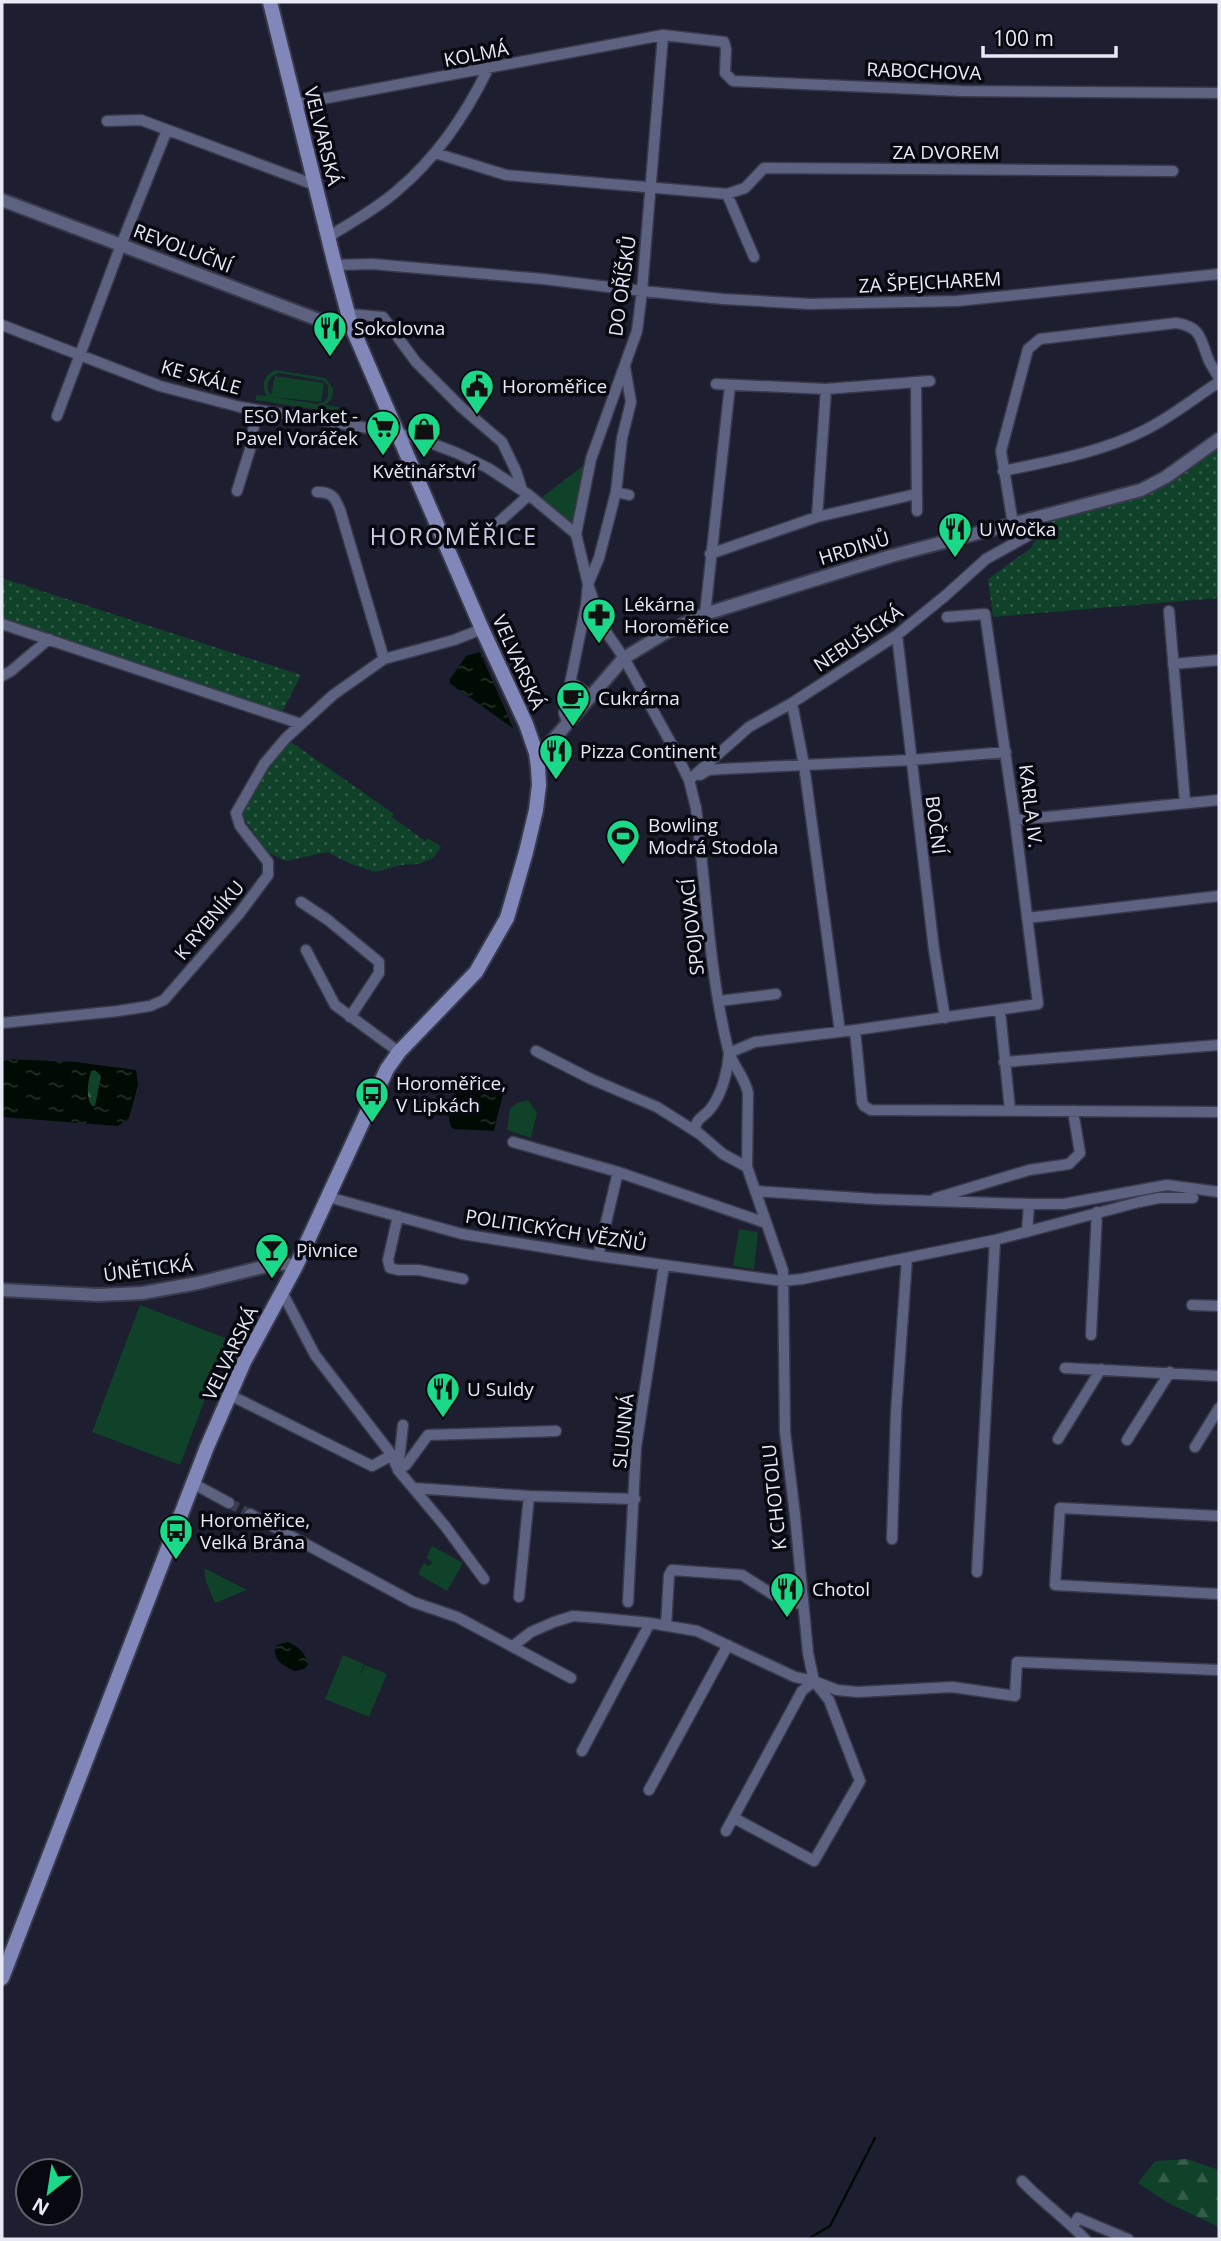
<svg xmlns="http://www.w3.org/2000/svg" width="1221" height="2241" viewBox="0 0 1221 2241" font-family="'Open Sans',sans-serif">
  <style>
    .grass { fill: url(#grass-dots) }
    .forest { fill: url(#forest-firs) }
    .park { fill: #104129; fill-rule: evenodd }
    .water { fill: url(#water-ripples); fill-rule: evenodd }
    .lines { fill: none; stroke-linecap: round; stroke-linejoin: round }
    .stream { stroke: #000c03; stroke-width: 2.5 }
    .minor-tunnel { stroke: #3b3c4d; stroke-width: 10; stroke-dasharray: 10 5; stroke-linecap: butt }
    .minor-casing { stroke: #393a4b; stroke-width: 13 }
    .tertiary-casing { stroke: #393a4b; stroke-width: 16 }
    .secondary-casing { stroke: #393a4b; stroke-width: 18 }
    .minor { stroke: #5e6281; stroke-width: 10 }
    .tertiary { stroke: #5e6281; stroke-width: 12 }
    .secondary { stroke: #8187b9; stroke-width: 14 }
    .labels { text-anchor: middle; stroke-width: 7; stroke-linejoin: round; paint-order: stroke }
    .street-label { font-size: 19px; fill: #e7e9f5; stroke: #080910 }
    .poi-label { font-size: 19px; fill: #e7e9f5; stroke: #080910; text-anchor: start }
    .quarter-label { font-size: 23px; letter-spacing: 2px; fill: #c9cce3; stroke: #080910 }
  </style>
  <defs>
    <pattern id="grass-dots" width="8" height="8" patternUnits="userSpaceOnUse" patternTransform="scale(1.75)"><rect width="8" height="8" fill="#104129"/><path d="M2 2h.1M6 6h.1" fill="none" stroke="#335c49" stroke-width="1.8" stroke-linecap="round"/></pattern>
    <pattern id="forest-firs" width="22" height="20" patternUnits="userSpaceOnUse" patternTransform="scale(1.75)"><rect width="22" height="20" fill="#104129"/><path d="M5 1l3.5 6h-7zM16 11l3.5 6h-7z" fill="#335c49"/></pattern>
    <pattern id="water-ripples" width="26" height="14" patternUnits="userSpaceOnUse" patternTransform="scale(1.75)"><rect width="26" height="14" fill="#000c03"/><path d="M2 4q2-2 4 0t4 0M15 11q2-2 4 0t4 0" fill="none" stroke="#252f28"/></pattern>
  </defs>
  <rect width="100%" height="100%" fill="#1d1e2f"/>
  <path class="grass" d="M1219,447V598L993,617L988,579L1031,548L1045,523L1144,496L1168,483Z
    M2,578L301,675L282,712L164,675L2,619Z
    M291,742L394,814L392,817L425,841L428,838L441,847L433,858L419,864L401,865L375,872L351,864L327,852L286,861L267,852L241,814L267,766Z"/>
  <path class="forest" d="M95,1070L101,1075L96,1106H92C85,1098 88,1081 91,1071Z
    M1187,2159L1219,2170V2227L1168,2203L1138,2183L1155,2161Z"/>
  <path class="park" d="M275,370L326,378L333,389L332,398L326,405L339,407L338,413L256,400V395L267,396C261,386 263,376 275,370ZM280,373L324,381L328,386V397L324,402L317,404L273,397L321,402L324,383L275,376L271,395C264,386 268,376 280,373Z
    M584,465L573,527L541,498Z
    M528,1100L537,1113L531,1138L507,1130L510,1108L517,1103Z
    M739,1229L758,1232L754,1269L733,1266Z
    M140,1305L228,1339L180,1465L92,1432Z
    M432,1546L463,1563L447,1591L418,1574L424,1563L429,1566L432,1562L426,1558Z
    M204,1568L247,1590L215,1603L206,1582Z
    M343,1655L364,1664L360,1676L365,1665L387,1674L369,1717L325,1699Z"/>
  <path class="water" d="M480,652L513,728L448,682L466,656Z
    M2,1059L76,1062L136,1070L138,1085L129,1118L118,1126L2,1117ZM95,1070L101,1076L95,1106H92C85,1097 88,1081 91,1071Z
    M501,1091L503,1094L494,1131L454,1129L451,1127C447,1117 448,1101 456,1093Z
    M288,1642C299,1647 306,1653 308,1665L304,1669L295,1671C284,1666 270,1659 277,1645Z"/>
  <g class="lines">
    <path class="stream" d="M808,2239L830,2226L875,2138"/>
    <path class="minor-tunnel" d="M229,1503L250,1514"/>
    <g class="minor-casing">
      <path id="minor" d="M295,104L663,35L724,42L726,49L725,73L733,81L962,91L1219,93
        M107,121L141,120L315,185
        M435,153L506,175L727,194L745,188L764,168L1173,171
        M727,194L754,257
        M328,237C352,222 378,208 399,189C438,156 466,114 488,69
        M335,265L372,264L543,279L642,291L723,299L810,304L957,301L1219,274
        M348,314L383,317L416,362L461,407L502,442L516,471L522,490
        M2,325L160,386L240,407L398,433L428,442L457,453L488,468L529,495L576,534L588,584L602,626L624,658L672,745L689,780L696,808C706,887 709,972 728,1049C732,1065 745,1077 748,1093L747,1167L783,1271L785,1432L795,1515L808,1653L814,1681L829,1700L860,1781L814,1861L734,1818
        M916,382L917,511
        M716,384L826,389L930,381
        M57,416L121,245L167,130
        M1003,471C1051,461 1103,452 1147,429C1172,416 1196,397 1219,382
        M237,491L251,446L256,410
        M317,492C332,492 335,497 340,510L384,659
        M616,492L629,495
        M817,517L826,389
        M499,522L529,495
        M1013,524L1001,451L1028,349L1040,339L1176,323C1204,327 1200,342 1210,363C1213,368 1216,373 1219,378
        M576,534L591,459L637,331L642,291L663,35
        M710,554L817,517L916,494
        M1169,611L1185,802
        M705,614L730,385
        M2,624L301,724
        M897,635L934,950L945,1018
        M1173,664L1219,660
        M2,676L11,671L49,639
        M571,682L591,696
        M792,703L804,765L840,1032
        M568,724L564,713L586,605L588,584L599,558L616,492L622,438L631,402L625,367
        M700,775L708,770L722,769L911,760L1006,752
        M689,780L749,727L792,703L897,635L945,596L986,559L1033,533L1038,519
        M1015,820L1219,800
        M301,902L328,920L379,962V973L350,1017
        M1027,918L1219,896
        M306,950L335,1005L399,1052
        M719,1001L776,994
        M1000,1011L1010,1110
        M2,1023L118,1011L150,1006L164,1000L239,914L268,875V862L240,826L236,813L264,764L286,738L333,695L384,659L454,640L482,629
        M855,1030L862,1102L864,1106L871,1110L1219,1112
        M536,1051L591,1079L657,1107L698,1133
        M729,1053L755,1042L855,1030L1038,1004L1015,820L985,614L947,617
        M729,1053C728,1070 722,1094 711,1108C705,1117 696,1117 695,1130L723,1154L747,1167
        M1004,1062L1219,1045
        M513,1142L618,1172L766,1223
        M755,1191L874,1199L1029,1204H1064L1167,1185L1219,1192
        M328,1197L462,1234L598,1256L782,1281L802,1279L995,1240L1139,1202L1159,1198H1193
        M936,1198L1029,1170L1069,1164L1080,1153L1073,1111
        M398,1216L388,1260L390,1268L398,1270H419L463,1279
        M1027,1232L1029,1204
        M598,1256L618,1172
        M282,1292L315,1355L392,1455L398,1470L445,1526L484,1579
        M1192,1305L1219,1306
        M1091,1335L1097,1212
        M1065,1368L1219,1376
        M230,1395L372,1466L392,1455
        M1058,1439L1101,1369
        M1127,1440L1170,1372
        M1195,1447L1219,1408
        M398,1469L403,1425
        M398,1470L406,1465L428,1435L556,1431
        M194,1484L229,1503
        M414,1488L529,1496L635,1499
        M250,1514L413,1602L457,1617L571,1678
        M1219,1516L1060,1508L1055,1585L1219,1594
        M892,1539L896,1413L907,1258
        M977,1572L995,1240
        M519,1597L529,1496
        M628,1602L636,1447L664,1265
        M666,1626L669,1575L672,1570L742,1575L772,1594L803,1605
        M513,1646L531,1632L554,1622L573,1616L600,1618L650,1623L697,1631L795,1677L814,1681L837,1690L858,1692L952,1687L1015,1696L1017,1662L1219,1670
        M582,1751L650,1623
        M649,1790L728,1645
        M726,1831L802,1691L814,1681
        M1022,2181C1042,2202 1065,2218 1085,2239
        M1073,2226L1078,2218L1128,2239"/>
    </g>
    <g class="tertiary-casing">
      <path id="tertiary" d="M2,200L335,326L351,325
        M536,753L547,747L624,658L665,633L705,614L891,556L1141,490L1166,477L1219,439
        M2,1290L98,1295L142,1293L198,1283L279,1263L296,1266"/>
    </g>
    <g class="secondary-casing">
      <path id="secondary" d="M2,1978L207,1447L244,1362L296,1266L387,1069L399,1052L476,972L507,918L526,852L536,810L539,785L538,767L536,753L526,724L482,629L351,325L335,265L270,2"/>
    </g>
    <use href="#minor" class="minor"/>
    <use href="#tertiary" class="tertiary"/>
    <use href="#secondary" class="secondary"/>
  </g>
  <defs>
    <g id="restaurant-pin" transform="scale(1.75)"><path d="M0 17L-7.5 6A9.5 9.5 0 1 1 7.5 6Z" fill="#1ad988" stroke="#080910"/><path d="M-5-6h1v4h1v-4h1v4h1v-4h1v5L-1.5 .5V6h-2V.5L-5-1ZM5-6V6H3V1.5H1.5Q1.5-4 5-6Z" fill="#111"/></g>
    <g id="civic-pin" transform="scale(1.75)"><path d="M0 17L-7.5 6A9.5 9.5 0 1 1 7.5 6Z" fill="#1ad988" stroke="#080910"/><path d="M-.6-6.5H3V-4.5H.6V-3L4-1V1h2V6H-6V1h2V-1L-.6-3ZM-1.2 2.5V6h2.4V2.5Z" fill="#111"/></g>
    <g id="supermarket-pin" transform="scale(1.75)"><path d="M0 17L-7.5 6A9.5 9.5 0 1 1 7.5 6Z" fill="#1ad988" stroke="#080910"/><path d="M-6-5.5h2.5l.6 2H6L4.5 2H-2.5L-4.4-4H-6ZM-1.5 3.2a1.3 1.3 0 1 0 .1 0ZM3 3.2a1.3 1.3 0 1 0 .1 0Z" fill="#111"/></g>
    <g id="shop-pin" transform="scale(1.75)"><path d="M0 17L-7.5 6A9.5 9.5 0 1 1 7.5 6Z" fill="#1ad988" stroke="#080910"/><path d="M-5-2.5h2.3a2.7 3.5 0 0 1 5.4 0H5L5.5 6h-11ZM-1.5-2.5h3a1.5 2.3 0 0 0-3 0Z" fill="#111"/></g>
    <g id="pharmacy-pin" transform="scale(1.75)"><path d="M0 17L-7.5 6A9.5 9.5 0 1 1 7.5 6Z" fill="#1ad988" stroke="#080910"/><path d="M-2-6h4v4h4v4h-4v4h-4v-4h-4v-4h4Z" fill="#111"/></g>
    <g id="cafe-pin" transform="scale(1.75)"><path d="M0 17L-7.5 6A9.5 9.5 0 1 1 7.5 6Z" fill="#1ad988" stroke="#080910"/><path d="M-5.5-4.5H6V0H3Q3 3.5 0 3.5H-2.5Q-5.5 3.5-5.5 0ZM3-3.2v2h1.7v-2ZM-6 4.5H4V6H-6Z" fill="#111"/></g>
    <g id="stadium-pin" transform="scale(1.75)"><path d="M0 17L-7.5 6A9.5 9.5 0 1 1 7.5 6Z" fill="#1ad988" stroke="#080910"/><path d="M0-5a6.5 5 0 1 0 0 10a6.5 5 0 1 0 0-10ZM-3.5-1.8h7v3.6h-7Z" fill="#111"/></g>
    <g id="bus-pin" transform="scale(1.75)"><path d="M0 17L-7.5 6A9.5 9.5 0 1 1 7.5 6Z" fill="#1ad988" stroke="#080910"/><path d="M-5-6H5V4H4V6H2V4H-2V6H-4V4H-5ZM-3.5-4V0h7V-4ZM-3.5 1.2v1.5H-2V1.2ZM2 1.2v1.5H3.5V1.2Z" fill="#111"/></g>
    <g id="bar-pin" transform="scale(1.75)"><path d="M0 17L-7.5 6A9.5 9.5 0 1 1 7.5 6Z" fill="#1ad988" stroke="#080910"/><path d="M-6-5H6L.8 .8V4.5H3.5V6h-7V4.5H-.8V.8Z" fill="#111"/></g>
  </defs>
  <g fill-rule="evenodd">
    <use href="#restaurant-pin" x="330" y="328"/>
    <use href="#civic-pin" x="477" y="386"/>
    <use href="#supermarket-pin" x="383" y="427"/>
    <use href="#shop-pin" x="424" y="429"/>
    <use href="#restaurant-pin" x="955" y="529"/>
    <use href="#pharmacy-pin" x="599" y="615"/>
    <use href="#cafe-pin" x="573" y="698"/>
    <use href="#restaurant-pin" x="556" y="751"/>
    <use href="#stadium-pin" x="623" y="836"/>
    <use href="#bus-pin" x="372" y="1094"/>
    <use href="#bar-pin" x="272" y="1250"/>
    <use href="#restaurant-pin" x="443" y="1389"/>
    <use href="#bus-pin" x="176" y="1531"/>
    <use href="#restaurant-pin" x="787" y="1589"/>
  </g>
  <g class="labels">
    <g class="street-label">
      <text transform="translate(476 54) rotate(-11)" y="7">KOLMÁ</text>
      <text transform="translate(924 71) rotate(2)" y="7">RABOCHOVA</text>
      <text transform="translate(323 136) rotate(76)" y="7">VELVARSKÁ</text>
      <text x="946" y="159">ZA DVOREM</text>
      <text transform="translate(183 248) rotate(21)" y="7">REVOLUČNÍ</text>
      <text transform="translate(930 282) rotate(-3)" y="7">ZA ŠPEJCHAREM</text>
      <text transform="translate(622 286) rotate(-82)" y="7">DO OŘÍŠKŮ</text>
      <text transform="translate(201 377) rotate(16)" y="7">KE SKÁLE</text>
      <text transform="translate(854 548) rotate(-17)" y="7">HRDINŮ</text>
      <text transform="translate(858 638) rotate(-34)" y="7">NEBUŠICKÁ</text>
      <text transform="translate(519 662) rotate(66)" y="7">VELVARSKÁ</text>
      <text transform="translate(1031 806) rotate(83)" y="7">KARLA IV.</text>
      <text transform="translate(936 825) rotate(83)" y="7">BOČNÍ</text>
      <text transform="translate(209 920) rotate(-50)" y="7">K RYBNÍKU</text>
      <text transform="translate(692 927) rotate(-96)" y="7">SPOJOVACÍ</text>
      <text transform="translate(556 1230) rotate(9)" y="7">POLITICKÝCH VĚZŇŮ</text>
      <text transform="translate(148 1269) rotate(-7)" y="7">ÚNĚTICKÁ</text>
      <text transform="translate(230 1353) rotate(-64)" y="7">VELVARSKÁ</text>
      <text transform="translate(623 1431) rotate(-84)" y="7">SLUNNÁ</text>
      <text transform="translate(774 1497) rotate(-96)" y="7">K CHOTOLU</text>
    </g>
    <g class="poi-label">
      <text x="354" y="335">Sokolovna</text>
      <text x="502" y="393">Horoměřice</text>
      <text x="358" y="423" text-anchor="end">ESO Market -<tspan x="358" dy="22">Pavel Voráček</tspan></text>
      <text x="424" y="478" text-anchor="middle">Květinářství</text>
      <text x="979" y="536">U Wočka</text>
      <text x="624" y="611">Lékárna<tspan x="624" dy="22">Horoměřice</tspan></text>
      <text x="598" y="705">Cukrárna</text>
      <text x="580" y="758">Pizza Continent</text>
      <text x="648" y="832">Bowling<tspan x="648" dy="22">Modrá Stodola</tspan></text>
      <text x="396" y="1090">Horoměřice,<tspan x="396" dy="22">V Lipkách</tspan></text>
      <text x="296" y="1257">Pivnice</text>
      <text x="467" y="1396">U Suldy</text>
      <text x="200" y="1527">Horoměřice,<tspan x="200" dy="22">Velká Brána</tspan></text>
      <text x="812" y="1596">Chotol</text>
    </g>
    <g class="quarter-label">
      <text x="454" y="545">HOROMĚŘICE</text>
    </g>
  </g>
  <rect width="1221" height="2241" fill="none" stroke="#e7e9f5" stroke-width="7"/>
  <g transform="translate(49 2192) rotate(210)"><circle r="33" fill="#080910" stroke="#61636c" stroke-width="2"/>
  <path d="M0-5L12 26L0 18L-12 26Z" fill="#1ad988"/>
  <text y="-10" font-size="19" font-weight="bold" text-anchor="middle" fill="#e7e9f5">N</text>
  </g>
  <path d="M983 46v10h133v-10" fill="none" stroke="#e7e9f5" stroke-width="3.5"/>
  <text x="993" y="46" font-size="21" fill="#e7e9f5" stroke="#080910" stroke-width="5" paint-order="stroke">100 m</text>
</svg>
